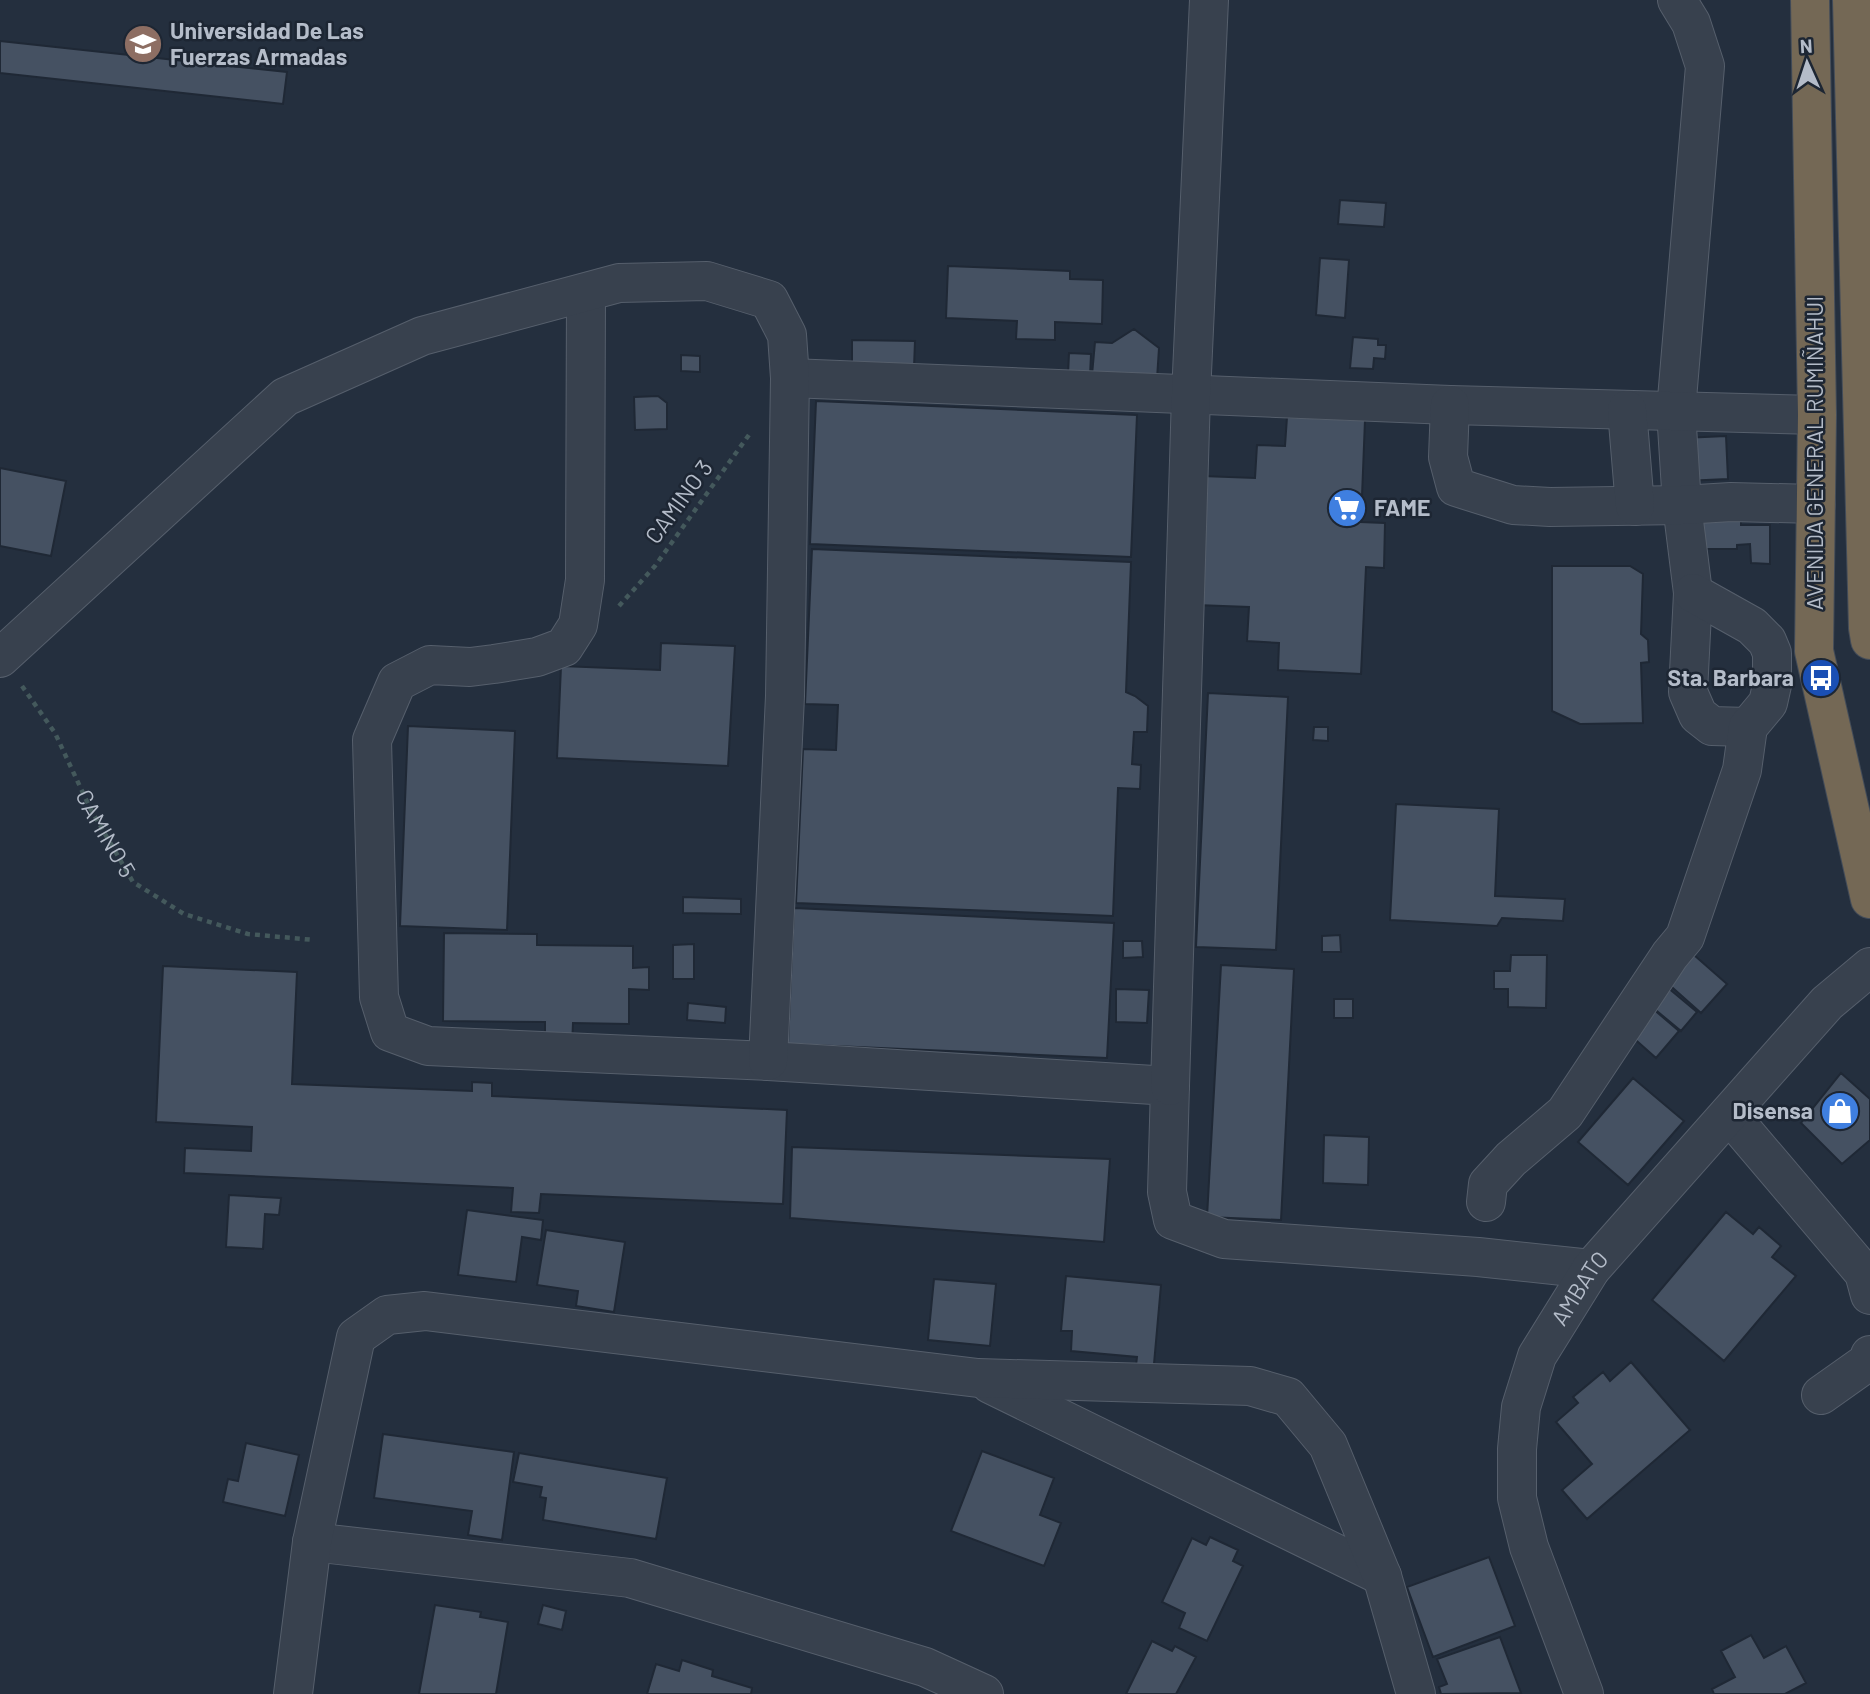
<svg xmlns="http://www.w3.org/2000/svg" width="1870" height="1694" viewBox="0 0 1870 1694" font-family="Barlow,sans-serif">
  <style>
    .building { fill: #455162; stroke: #1f2835; stroke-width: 2 }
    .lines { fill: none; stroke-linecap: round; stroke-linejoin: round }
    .minor-casing { stroke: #565f6c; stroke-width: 40 }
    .highway-casing { stroke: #434c59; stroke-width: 40 }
    .path { stroke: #44595c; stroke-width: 4.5; stroke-dasharray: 5 5; stroke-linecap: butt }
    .minor { stroke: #38414e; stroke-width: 38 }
    .highway { stroke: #746855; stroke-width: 38 }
    .labels { text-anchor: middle; stroke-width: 5; stroke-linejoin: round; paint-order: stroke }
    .poi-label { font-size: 23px; font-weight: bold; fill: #b4bcc9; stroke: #1d2633; text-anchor: start }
    .street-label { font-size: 23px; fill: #b4bcc9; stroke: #1d2633 }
  </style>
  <rect width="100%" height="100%" fill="#242f3e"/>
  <path class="building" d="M0,41L287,72L283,104L0,73Z
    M1340,200L1386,203L1384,227L1338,224Z
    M1320,258L1349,260L1345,318L1316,315Z
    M948,266L1070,271V279L1103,280L1102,324L1055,322V340L1016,339L1017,321L946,318Z
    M1134,329L1159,348L1157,379L1092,375L1095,342L1112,343Z
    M1353,337L1378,339V345H1386L1385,359L1374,358L1373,369L1350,368Z
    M852,340L915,341L914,368H852Z
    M1069,353L1091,354L1090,376L1068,375Z
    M681,355L700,356V372L681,371Z
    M658,396L667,403V429L635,430L634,397Z
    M816,401L1137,415L1131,557L810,544Z
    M1287,417L1365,420L1361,522L1385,523L1384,568L1366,567L1361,674L1278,670L1279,643L1247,641L1249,607L1196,605L1202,476L1255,478L1257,445L1285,446Z
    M1726,436L1728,479L1684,481L1683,438Z
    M0,468L66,481L51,556L0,546Z
    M1701,512H1741V525H1770V564L1751,563L1750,544L1737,545V549H1702Z
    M812,549L1131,562L1126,692L1135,696L1148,706L1147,732H1134L1132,764L1141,765L1140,789L1118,788L1113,916L796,903L803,749L836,750L838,705L805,704Z
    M1552,566H1630L1643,574L1641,634L1648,640L1649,662L1641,663L1643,723L1580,724L1552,711Z
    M661,643L735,646L728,766L557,758L561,666L660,670Z
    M1208,693L1288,697L1276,950L1196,947Z
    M408,726L515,731L507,930L400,926Z
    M1314,727H1328V741L1313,740Z
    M1396,804L1499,809L1495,896L1565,899L1563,921L1502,918L1497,926L1390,920Z
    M683,897L741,899V914L683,913Z
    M794,908L1114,923L1107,1058L788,1044Z
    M444,933L537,934V945L633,946V968L649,967V990L629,989V1024L573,1023L572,1046H545V1022L443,1021Z
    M1340,935L1341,952H1322V936Z
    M1123,941H1142L1143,957L1123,958Z
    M694,944V979H673V945Z
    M1511,955H1547L1546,1008L1508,1007V989H1494V971H1510Z
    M1694,955L1727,984L1701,1013L1665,981Z
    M1221,965L1294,969L1281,1220L1207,1217Z
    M163,966L297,972L292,1084L472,1091V1082L492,1083V1096L787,1110L783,1204L541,1194L539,1213L511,1212L513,1188L184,1173L185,1148L251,1151L252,1127L156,1122Z
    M1667,987L1697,1012L1681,1031L1646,1002Z
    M1116,989L1149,990L1147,1023L1116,1022Z
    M1334,999H1353V1018H1334Z
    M688,1003L726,1007L725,1023L687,1020Z
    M1652,1008L1679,1031L1656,1058L1629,1034Z
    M1841,1073L1870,1099V1140L1842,1164L1801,1123Z
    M1633,1078L1684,1121L1628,1185L1578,1142Z
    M1324,1135L1369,1137L1368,1185L1323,1183Z
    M792,1147L1110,1159L1104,1242L790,1218Z
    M229,1195L281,1198L279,1215L265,1214L263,1249L226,1247Z
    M467,1210L543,1220L541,1240L522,1237L516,1282L458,1275Z
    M1726,1212L1753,1234L1759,1227L1781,1246L1772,1257L1796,1276L1724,1361L1652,1300Z
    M546,1230L625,1242L614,1312L576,1306L578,1291L537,1285Z
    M1066,1276L1161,1285L1153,1375L1135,1374L1137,1357L1071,1351L1072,1331H1061Z
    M934,1279L996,1284L990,1346L928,1340Z
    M1631,1362L1690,1430L1587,1519L1562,1490L1592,1464L1556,1422L1578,1403L1573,1397L1603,1372L1610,1381Z
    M383,1434L514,1452L502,1540L468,1535L472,1511L374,1498Z
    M246,1443L299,1455L285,1516L223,1502L228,1479L238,1481Z
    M982,1451L1054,1478L1040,1515L1061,1523L1044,1566L951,1531Z
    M519,1453L667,1478L656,1539L543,1520L546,1498L540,1497L542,1487L513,1482Z
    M1210,1537L1238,1550L1233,1561L1243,1566L1207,1641L1179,1628L1185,1613L1162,1602L1192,1538L1206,1545Z
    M1489,1557L1515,1626L1433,1657L1407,1587Z
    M435,1605L481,1612L480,1617L508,1622L496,1694H419Z
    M543,1605L566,1611L562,1630L538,1624Z
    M1751,1635L1764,1658L1786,1646L1806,1683L1785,1694H1714L1712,1689L1735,1677L1721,1651Z
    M1500,1637L1521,1693L1441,1694L1439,1687L1447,1684L1437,1659Z
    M1152,1641L1172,1651L1175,1646L1196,1657L1176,1694H1126Z
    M682,1660L713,1670L712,1676L752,1688L751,1694H647L656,1664L679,1671Z"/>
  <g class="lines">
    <g class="minor-casing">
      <g id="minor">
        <path d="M1677,0L1691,23L1705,66L1676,411L1682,505L1693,593L1688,692L1698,715L1712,726L1748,727"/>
        <path d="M586,293L585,580L578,625L564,647L537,657L494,664L470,667L430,665L397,682L372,740L379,997L390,1032L428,1046L768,1061L1170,1086L1167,1192L1173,1220L1224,1239L1478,1257L1591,1269"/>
        <path d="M790,378L1450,405L1817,415"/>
        <path d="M1450,405L1448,457L1456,487L1513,505L1550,507L1682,505L1731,502L1816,504"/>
        <path d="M1627,410L1635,506"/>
        <path d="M0,658L285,397L422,336L619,283L707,281L769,300L787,335L790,378L785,696L768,1061"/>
        <path d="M1170,1086L1191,395L1209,0"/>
        <path d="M1729,1114L1864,1273L1870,1295"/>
        <path d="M1486,1202L1488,1184L1511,1159L1565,1113L1670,955L1685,937L1742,770L1748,727L1768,703L1772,685V653L1767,641L1752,626L1693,593"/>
        <path d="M990,1384L1382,1576"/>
        <path d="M1821,1395L1869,1361L1870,1355"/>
        <path d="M312,1542L630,1578L925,1667L984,1694"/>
        <path d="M293,1694L312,1542L356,1337L387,1315L425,1311L978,1378L1250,1386L1288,1397L1328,1445L1382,1576L1416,1694"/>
        <path id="s2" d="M1584,1694L1529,1547L1517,1498V1449L1521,1407L1537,1356L1591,1269L1827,1003L1870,967"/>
      </g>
    </g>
    <g class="highway-casing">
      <path id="highway" d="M1810,0L1817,415L1814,651L1870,899
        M1852,0L1868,628L1870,640"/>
    </g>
    <g class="path">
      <path d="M619,606L655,566L751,432"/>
      <path id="s1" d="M22,686L55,733L90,808L133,882L184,914L248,934L314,940"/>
    </g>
    <use href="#minor" class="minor"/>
    <use href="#highway" class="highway"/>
  </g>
  <defs>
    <g id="university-disc" transform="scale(2.0125)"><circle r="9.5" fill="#8d6e63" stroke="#1d2633"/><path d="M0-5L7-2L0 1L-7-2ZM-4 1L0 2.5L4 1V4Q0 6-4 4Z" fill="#fff"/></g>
    <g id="supermarket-disc" transform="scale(2.0125)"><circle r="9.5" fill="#3f7fe0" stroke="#1d2633"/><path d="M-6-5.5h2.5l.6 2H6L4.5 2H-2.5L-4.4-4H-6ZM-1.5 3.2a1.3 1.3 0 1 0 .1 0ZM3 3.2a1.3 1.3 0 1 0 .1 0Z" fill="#fff"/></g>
    <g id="bus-disc" transform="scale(2.0125)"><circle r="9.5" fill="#1a4fb4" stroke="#1d2633"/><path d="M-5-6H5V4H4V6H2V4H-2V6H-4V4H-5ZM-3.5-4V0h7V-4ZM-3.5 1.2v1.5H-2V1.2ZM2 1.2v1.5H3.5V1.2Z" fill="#fff"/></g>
    <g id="shop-disc" transform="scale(2.0125)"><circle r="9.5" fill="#3f7fe0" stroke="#1d2633"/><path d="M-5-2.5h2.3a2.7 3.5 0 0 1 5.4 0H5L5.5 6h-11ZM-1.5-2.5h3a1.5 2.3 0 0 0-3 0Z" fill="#fff"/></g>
  </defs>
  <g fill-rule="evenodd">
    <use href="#university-disc" x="143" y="44"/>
    <use href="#supermarket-disc" x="1347" y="508"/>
    <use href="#bus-disc" x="1821" y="678"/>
    <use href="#shop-disc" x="1840" y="1111"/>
  </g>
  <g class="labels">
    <g class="poi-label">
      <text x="170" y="39">Universidad De Las<tspan x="170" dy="26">Fuerzas Armadas</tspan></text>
      <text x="1374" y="516">FAME</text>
      <text x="1794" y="686" text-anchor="end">Sta. Barbara</text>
      <text x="1813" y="1119" text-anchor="end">Disensa</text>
    </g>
    <g class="street-label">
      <text transform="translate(1815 453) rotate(-90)" y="8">AVENIDA GENERAL RUMIÑAHUI</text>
      <text transform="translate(679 502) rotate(-54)" y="8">CAMINO 3</text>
      <text dy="8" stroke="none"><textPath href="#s1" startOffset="170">CAMINO 5</textPath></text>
      <text dy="8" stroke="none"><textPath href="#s2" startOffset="432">AMBATO</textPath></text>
    </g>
  </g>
  <g transform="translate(1807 63) rotate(357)" stroke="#1d2633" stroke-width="5" paint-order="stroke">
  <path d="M0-5L12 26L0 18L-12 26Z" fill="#b4bcc9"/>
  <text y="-10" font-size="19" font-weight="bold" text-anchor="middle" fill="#b4bcc9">N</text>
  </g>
</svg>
